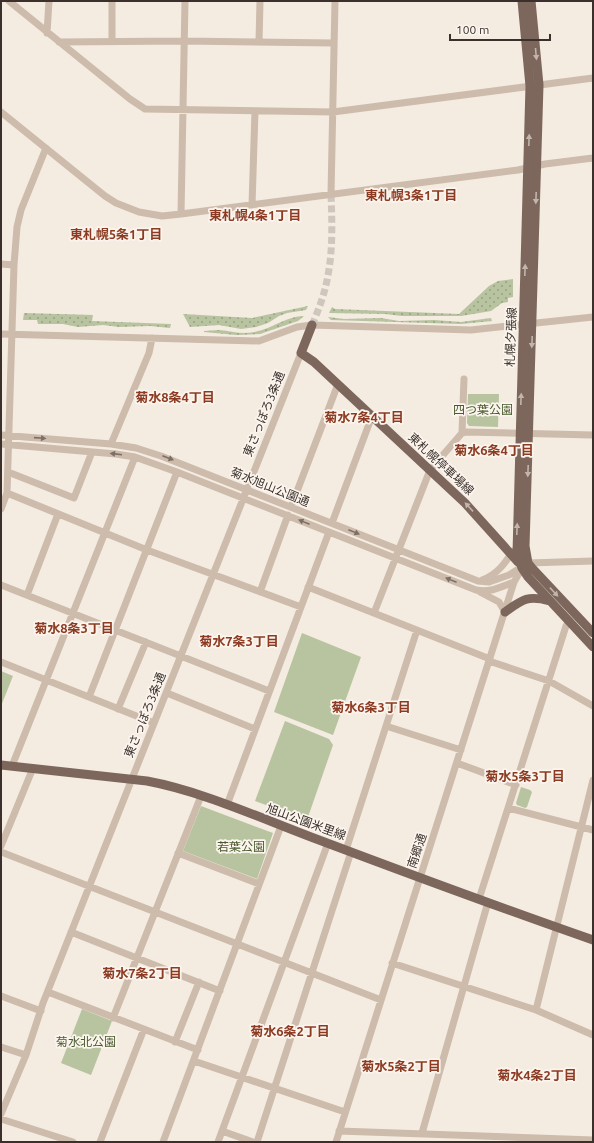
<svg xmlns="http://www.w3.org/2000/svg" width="594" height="1143" viewBox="0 0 594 1143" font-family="Ubuntu,'Noto Sans JP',sans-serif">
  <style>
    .grass { fill: url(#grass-dots) }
    .park { fill: #b8c4a0 }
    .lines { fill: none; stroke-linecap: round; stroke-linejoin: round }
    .minor-tunnel { stroke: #cfc6bd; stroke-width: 7; stroke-dasharray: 7 3.5; stroke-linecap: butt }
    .minor { stroke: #cdbbac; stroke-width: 7 }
    .major { stroke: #7d675c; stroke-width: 9 }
    .oneway { fill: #c2b5ac }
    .oneway2 { fill: #7d6f65 }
    .labels { text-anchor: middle; stroke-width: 3.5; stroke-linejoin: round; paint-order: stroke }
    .street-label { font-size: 12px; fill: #3b302b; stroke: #fbf5ee }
    .park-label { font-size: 12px; fill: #4a5a2e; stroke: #fbf5ee }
    .neighbourhood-label { font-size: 13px; font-weight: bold; fill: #8c3b22; stroke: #fbf5ee }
  </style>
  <defs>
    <pattern id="grass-dots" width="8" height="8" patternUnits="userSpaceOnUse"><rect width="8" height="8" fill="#b8c4a0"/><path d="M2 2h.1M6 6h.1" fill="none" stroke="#97a083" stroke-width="1.8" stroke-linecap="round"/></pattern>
  </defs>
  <rect width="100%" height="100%" fill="#f4ebe1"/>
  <path class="grass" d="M513,279V297L508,298V302L502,303L491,311L461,316H402L385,314L329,313L332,307L335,309L459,314L489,286L498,281Z
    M308,306L306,310L287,313L279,316L268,323L256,327L241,329L219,325L190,327L183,314L252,318Z
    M24,313L93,315L92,321L171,324L170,328L150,326L119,327L103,325L78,327L63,324H38L37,320H23Z
    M304,316L298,321L260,334L236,335L204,332V331C209,331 214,330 219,330C231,331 242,335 254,332C272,329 284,317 304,316Z
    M328,317L344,319L381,318L399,321L434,320L461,322L491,318L492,321L461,324L331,320Z"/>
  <path class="park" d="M468,394H499L498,427L469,426L467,423Z
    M302,633L361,657L333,735L274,712Z
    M1,671L13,676L1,706Z
    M285,721L329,739L333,745L307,820L255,801Z
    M521,787L530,790L532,792L527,807L525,808L517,805L516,803Z
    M201,806L273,833L257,879L183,851Z
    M82,1009L112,1021L91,1075L61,1063Z"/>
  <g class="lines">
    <path class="minor-tunnel" d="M312,325C319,309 325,293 328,275C333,249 332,221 331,194"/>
    <path class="minor" d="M9,1L130,99L145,109L333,112L593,78
      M47,33L49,1
      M112,41V1
      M59,42L184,41L334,43
      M259,42L260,1
      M1,112L105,196L116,203L139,212L162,216L181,214L518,170L545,164L593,158
      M331,194L335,1
      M252,205L255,111
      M181,214L185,1
      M1,264L14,265
      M1,334L259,341L297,327L312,325L471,330L593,317
      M462,433L464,379
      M1,435L111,444L136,448L161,456L478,581L489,582L509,575L528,563L593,561
      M1,444L116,454L135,457L177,472L476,590C490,593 501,587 514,582
      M111,444L149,353L152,338
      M8,472L74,498L92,452
      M7,493L147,550L301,607L329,532
      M291,507L338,384
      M1,509L7,493L14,265L17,227L21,210L46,148
      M332,523L372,416
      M482,580C497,575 505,563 513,551
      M1,585L269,691
      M308,587L490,659
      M260,592L288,515
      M480,592L499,602L505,612
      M27,595L58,514
      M374,613L430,470L462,433L466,432L593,435
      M489,661L549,681L593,706
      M1,662L154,723
      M167,693L255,729
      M89,697L177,472
      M118,709L146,642
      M386,726L461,750
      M457,763L516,785
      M12,766L135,457
      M227,805L301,607
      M508,808L593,830
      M1,846L33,768
      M346,850L417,630
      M1,852L381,1000
      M178,853L259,884
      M479,899L566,626L569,621
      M71,932L220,991
      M392,963L536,1010L593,1035
      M48,992L198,1050
      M1,996L41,1011
      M536,1010L593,780
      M113,1018L201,796
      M175,1042L199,982
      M1,1047L26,1055
      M194,1061L345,1112
      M1,1114L26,1055L43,1003L301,353
      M1,1119L73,1142
      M222,1131L253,1142
      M339,1131L593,1140
      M422,1133L488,902
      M100,1142L144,1029
      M163,1142L281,826
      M218,1142L328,843
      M257,1142L351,852
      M336,1142L514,582L522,568"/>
    <path class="major" d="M522,1L530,86L517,553L522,568L528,577L593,647
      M531,1L539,85L525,546L528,563L532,568L593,633
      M312,325L301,353L314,362L465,503L518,562
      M505,612C523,599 528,595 550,601
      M1,765L147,781C201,791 258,817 311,837C404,872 498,907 593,940"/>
  </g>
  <defs><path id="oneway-solid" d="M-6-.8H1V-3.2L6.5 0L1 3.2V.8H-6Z"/></defs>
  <g class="oneway">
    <use href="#oneway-solid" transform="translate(536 54) rotate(85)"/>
    <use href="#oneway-solid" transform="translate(529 140) rotate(-88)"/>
    <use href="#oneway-solid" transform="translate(536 198) rotate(92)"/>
    <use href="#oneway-solid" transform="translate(525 270) rotate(-88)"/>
    <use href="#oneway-solid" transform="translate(532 342) rotate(92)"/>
    <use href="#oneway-solid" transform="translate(521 399) rotate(-88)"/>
    <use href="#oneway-solid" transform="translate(528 471) rotate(92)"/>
    <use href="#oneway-solid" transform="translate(469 507) rotate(-133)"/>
    <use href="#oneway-solid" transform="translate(517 529) rotate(-88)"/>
    <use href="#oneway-solid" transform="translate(554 592) rotate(47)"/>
  </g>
  <g class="oneway2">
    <use href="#oneway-solid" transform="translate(40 438) rotate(4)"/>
    <use href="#oneway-solid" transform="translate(116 454) rotate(-173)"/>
    <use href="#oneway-solid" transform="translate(168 458) rotate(21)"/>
    <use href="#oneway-solid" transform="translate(304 522) rotate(-158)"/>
    <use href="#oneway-solid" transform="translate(354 532) rotate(22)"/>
    <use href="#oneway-solid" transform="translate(451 580) rotate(-158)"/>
  </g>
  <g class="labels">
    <g class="street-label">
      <text transform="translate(511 337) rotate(-88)" y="4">札幌夕張線</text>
      <text transform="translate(264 414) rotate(-68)" y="4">東さっぽろ3条通</text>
      <text transform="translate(441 464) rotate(43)" y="4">東札幌停車場線</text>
      <text transform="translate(270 487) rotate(22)" y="4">菊水旭山公園通</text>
      <text transform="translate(145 715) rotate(-68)" y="4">東さっぽろ3条通</text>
      <text transform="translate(306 822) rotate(20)" y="4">旭山公園米里線</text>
      <text transform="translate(417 851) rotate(-72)" y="4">南郷通</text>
    </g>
    <g class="park-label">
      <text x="483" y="414">四つ葉公園</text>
      <text x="241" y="851">若葉公園</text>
      <text x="86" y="1046">菊水北公園</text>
    </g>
    <g class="neighbourhood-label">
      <text x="411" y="200">東札幌3条1丁目</text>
      <text x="255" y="220">東札幌4条1丁目</text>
      <text x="116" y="239">東札幌5条1丁目</text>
      <text x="175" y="402">菊水8条4丁目</text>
      <text x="364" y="422">菊水7条4丁目</text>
      <text x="494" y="455">菊水6条4丁目</text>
      <text x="74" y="633">菊水8条3丁目</text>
      <text x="239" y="646">菊水7条3丁目</text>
      <text x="371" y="712">菊水6条3丁目</text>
      <text x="525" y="781">菊水5条3丁目</text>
      <text x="142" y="978">菊水7条2丁目</text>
      <text x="290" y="1036">菊水6条2丁目</text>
      <text x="401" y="1071">菊水5条2丁目</text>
      <text x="537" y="1080">菊水4条2丁目</text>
    </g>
  </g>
  <rect width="594" height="1143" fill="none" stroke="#3b302b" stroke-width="4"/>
  <path d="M450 34v6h100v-6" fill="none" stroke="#3b302b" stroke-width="2"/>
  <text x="456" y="34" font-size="12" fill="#3b302b" stroke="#fbf5ee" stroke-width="3" paint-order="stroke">100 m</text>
</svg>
